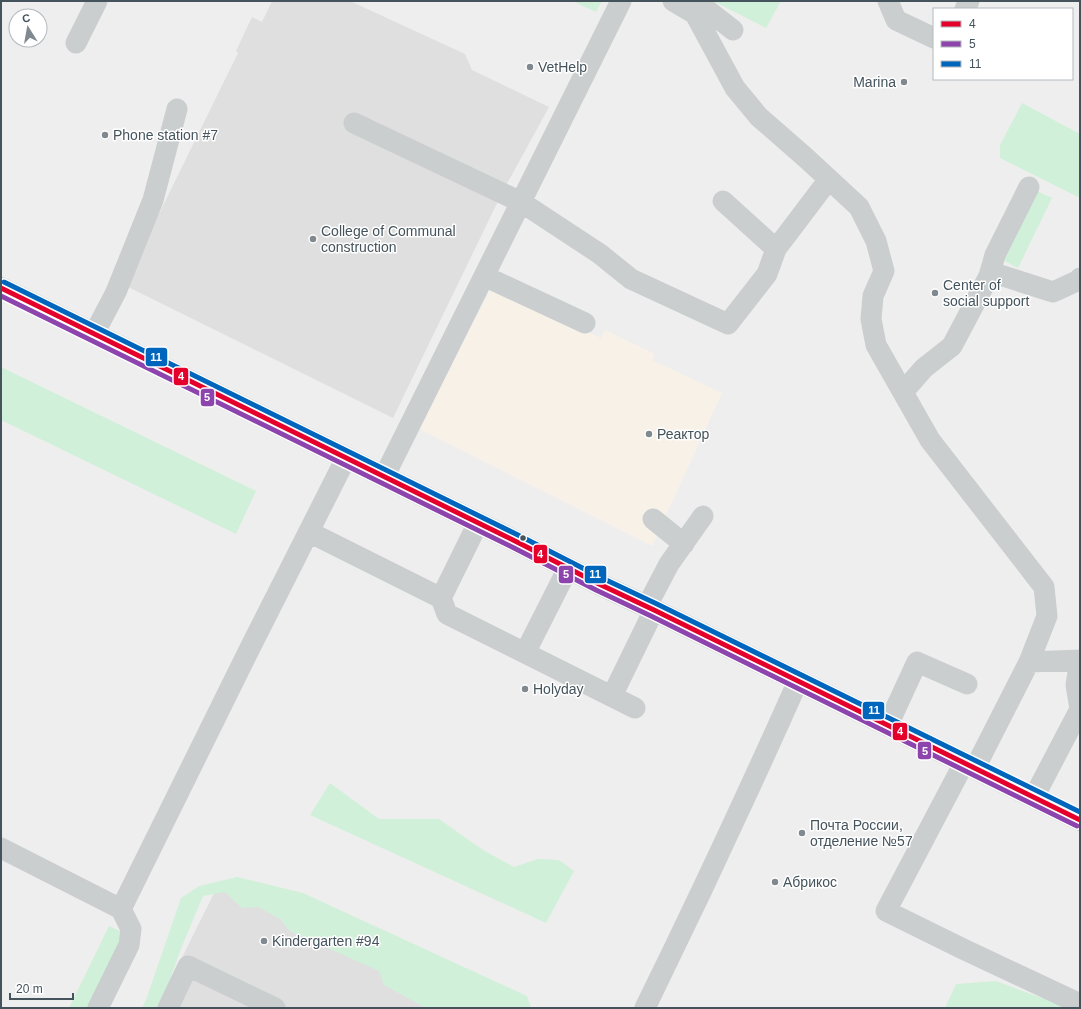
<svg xmlns="http://www.w3.org/2000/svg" width="1081" height="1009" viewBox="0 0 1081 1009" font-family="Arial,sans-serif">
  <style>
    .commercial { fill: #f7f1e8 }
    .education { fill: #e0dfe0 }
    .green { fill: #d0f0d9 }
    .lines { fill: none; stroke-linecap: round; stroke-linejoin: round }
    .minor { stroke: #cacecf; stroke-width: 21 }
    .major { stroke: #c5cacd; stroke-width: 22 }
    .bus-1-casing { stroke: #fff; stroke-width: 8 }
    .bus-2-casing { stroke: #fff; stroke-width: 8 }
    .bus-3-casing { stroke: #fff; stroke-width: 8 }
    .bus-1 { stroke: #e4002b; stroke-width: 5 }
    .bus-2 { stroke: #8e44ad; stroke-width: 5 }
    .bus-3 { stroke: #0065bd; stroke-width: 5 }
    .poi-dot { fill: #80898f; stroke: #fff; stroke-width: 1.5 }
    .bus-dot { fill: #44535c; stroke: #fff; stroke-width: 1.5 }
    .labels { text-anchor: middle; stroke-width: 3; stroke-linejoin: round; paint-order: stroke }
    .poi-label { font-size: 14px; fill: #44535c; stroke: #fff; text-anchor: start }
    .line-badge { stroke: #fff; stroke-width: 1.5 }
    .badge-label { font-size: 11px; text-anchor: middle; font-weight: bold; fill: #fff }
  </style>
  <rect width="100%" height="100%" fill="#efeeee"/>
  <path class="commercial" d="M492,286L601,338L605,330L655,354L652,360L722,393L652,546L419,429Z"/>
  <path class="education" d="M272,1H350L465,54L472,70L549,107L502,193L393,418L124,285L238,53L236,51L252,17L262,22Z
    M219,883L451,1008H157Z"/>
  <path class="green" d="M572,1H602L596,12Z
    M713,1H781L766,28Z
    M1022,103L1080,134V198L1000,158V145Z
    M1037,191L1052,198L1018,268L1003,260Z
    M1,367L256,491L236,534L1,420Z
    M330,783L379,819H439L483,850L514,867L538,859L559,860L574,871L546,923L310,815Z
    M237,877L303,893L527,996L531,1008H476L473,1007L472,1008H426L384,985L379,971L290,931L280,919L258,907L242,908L225,892L203,896L180,951L160,1008H142L147,997L181,898L199,886Z
    M109,926L127,934L91,1008H69Z
    M996,981L1069,1008H945L956,984Z"/>
  <g class="lines">
    <path class="minor" d="M673,1L695,14L735,88L759,117L806,158L859,207L876,241L884,271L873,296L871,319L876,345L930,440L1044,587L1047,616L1029,662L975,768
      M888,1L896,20L934,38
      M965,9L969,1
      M695,14L706,9L733,30
      M76,43L97,1
      M354,123L521,202L600,254L631,279L728,324L767,274L776,249L723,201
      M776,249L829,179
      M484,276L585,323
      M989,276L997,274L1053,292L1079,280L1080,278
      M94,334L116,292L153,200L177,109
      M903,392L924,368L952,346L989,276L995,255L1029,187
      M384,477L621,1
      M653,519L684,544
      M309,532L441,598L447,614L635,708
      M441,598L478,523
      M647,606L669,564L703,516
      M525,653L568,568
      M1029,662L1080,660
      M612,696L654,610
      M888,725L917,662L967,684
      M964,763L886,911L961,948L1080,1004
      M1034,797L1080,709L1076,685L1080,660
      M1,848L121,909L250,648L346,458
      M98,1008L129,945L131,929L121,909
      M168,1008L188,966L275,1008
      M645,1008C698,900 749,791 798,681"/>
    <path class="major" d="M1,288L519,543L599,584L654,610L1080,820"/>
    <g class="bus-1-casing">
      <path id="bus-1" d="M1,288L519,543L599,584L654,610L1080,820"/>
    </g>
    <g class="bus-2-casing">
      <path id="bus-2" d="M1,296L516,549L596,590L651,616L1077,826"/>
    </g>
    <g class="bus-3-casing">
      <path id="bus-3" d="M4,282L522,537L602,578L657,604L1080,812"/>
    </g>
    <use href="#bus-1" class="bus-1"/>
    <use href="#bus-2" class="bus-2"/>
    <use href="#bus-3" class="bus-3"/>
  </g>
  <g class="poi-dot">
    <circle cx="530" cy="67" r="4"/>
    <circle cx="904" cy="82" r="4"/>
    <circle cx="105" cy="135" r="4"/>
    <circle cx="313" cy="239" r="4"/>
    <circle cx="935" cy="293" r="4"/>
    <circle cx="649" cy="434" r="4"/>
    <circle cx="525" cy="689" r="4"/>
    <circle cx="802" cy="833" r="4"/>
    <circle cx="775" cy="882" r="4"/>
    <circle cx="264" cy="941" r="4"/>
  </g>
  <circle class="bus-dot" cx="523" cy="538" r="3.5"/>
  <g class="labels">
    <g class="poi-label">
      <text x="538" y="72">VetHelp</text>
      <text x="896" y="87" text-anchor="end">Marina</text>
      <text x="113" y="140">Phone station #7</text>
      <text x="321" y="236">College of Communal<tspan x="321" dy="16">construction</tspan></text>
      <text x="943" y="290">Center of<tspan x="943" dy="16">social support</tspan></text>
      <text x="657" y="439">Реактор</text>
      <text x="533" y="694">Holyday</text>
      <text x="810" y="830">Почта России,<tspan x="810" dy="16">отделение №57</tspan></text>
      <text x="783" y="887">Абрикос</text>
      <text x="272" y="946">Kindergarten #94</text>
    </g>
  </g>
  <g class="line-badge">
    <rect x="145" y="347" width="23" height="20" rx="4" fill="#0065bd"/>
    <rect x="173" y="367" width="16" height="19" rx="4" fill="#e4002b"/>
    <rect x="200" y="388" width="15" height="19" rx="4" fill="#8e44ad"/>
    <rect x="533" y="544" width="15" height="20" rx="4" fill="#e4002b"/>
    <rect x="558" y="565" width="16" height="19" rx="4" fill="#8e44ad"/>
    <rect x="584" y="565" width="23" height="19" rx="4" fill="#0065bd"/>
    <rect x="862" y="701" width="23" height="19" rx="4" fill="#0065bd"/>
    <rect x="892" y="722" width="16" height="19" rx="4" fill="#e4002b"/>
    <rect x="917" y="741" width="15" height="19" rx="4" fill="#8e44ad"/>
  </g>
  <g class="badge-label">
    <text x="156" y="361">11</text>
    <text x="181" y="380">4</text>
    <text x="207" y="401">5</text>
    <text x="540" y="558">4</text>
    <text x="566" y="578">5</text>
    <text x="595" y="578">11</text>
    <text x="874" y="714">11</text>
    <text x="900" y="735">4</text>
    <text x="925" y="755">5</text>
  </g>
  <rect width="1081" height="1009" fill="none" stroke="#44535c" stroke-width="4"/>
  <rect x="933" y="8" width="140" height="72" fill="#ffffff" stroke="#b4babe"/>
  <rect x="941" y="21" width="20" height="6" fill="#e4002b" stroke="#b4babe"/>
  <text x="969" y="28" font-size="12" fill="#44535c">4</text>
  <rect x="941" y="41" width="20" height="6" fill="#8e44ad" stroke="#b4babe"/>
  <text x="969" y="48" font-size="12" fill="#44535c">5</text>
  <rect x="941" y="61" width="20" height="6" fill="#0065bd" stroke="#b4babe"/>
  <text x="969" y="68" font-size="12" fill="#44535c">11</text>
  <g transform="translate(28 28) rotate(349)"><circle r="19" fill="#ffffff" stroke="#b4babe"/>
  <path d="M0-3L7 15L0 10L-7 15Z" fill="#80898f"/>
  <text y="-6" font-size="11" font-weight="bold" text-anchor="middle" fill="#44535c">С</text>
  </g>
  <path d="M10 993v6h63v-6" fill="none" stroke="#44535c" stroke-width="2"/>
  <text x="16" y="993" font-size="12" fill="#44535c" stroke="#ffffff" stroke-width="3" paint-order="stroke">20 m</text>
</svg>
